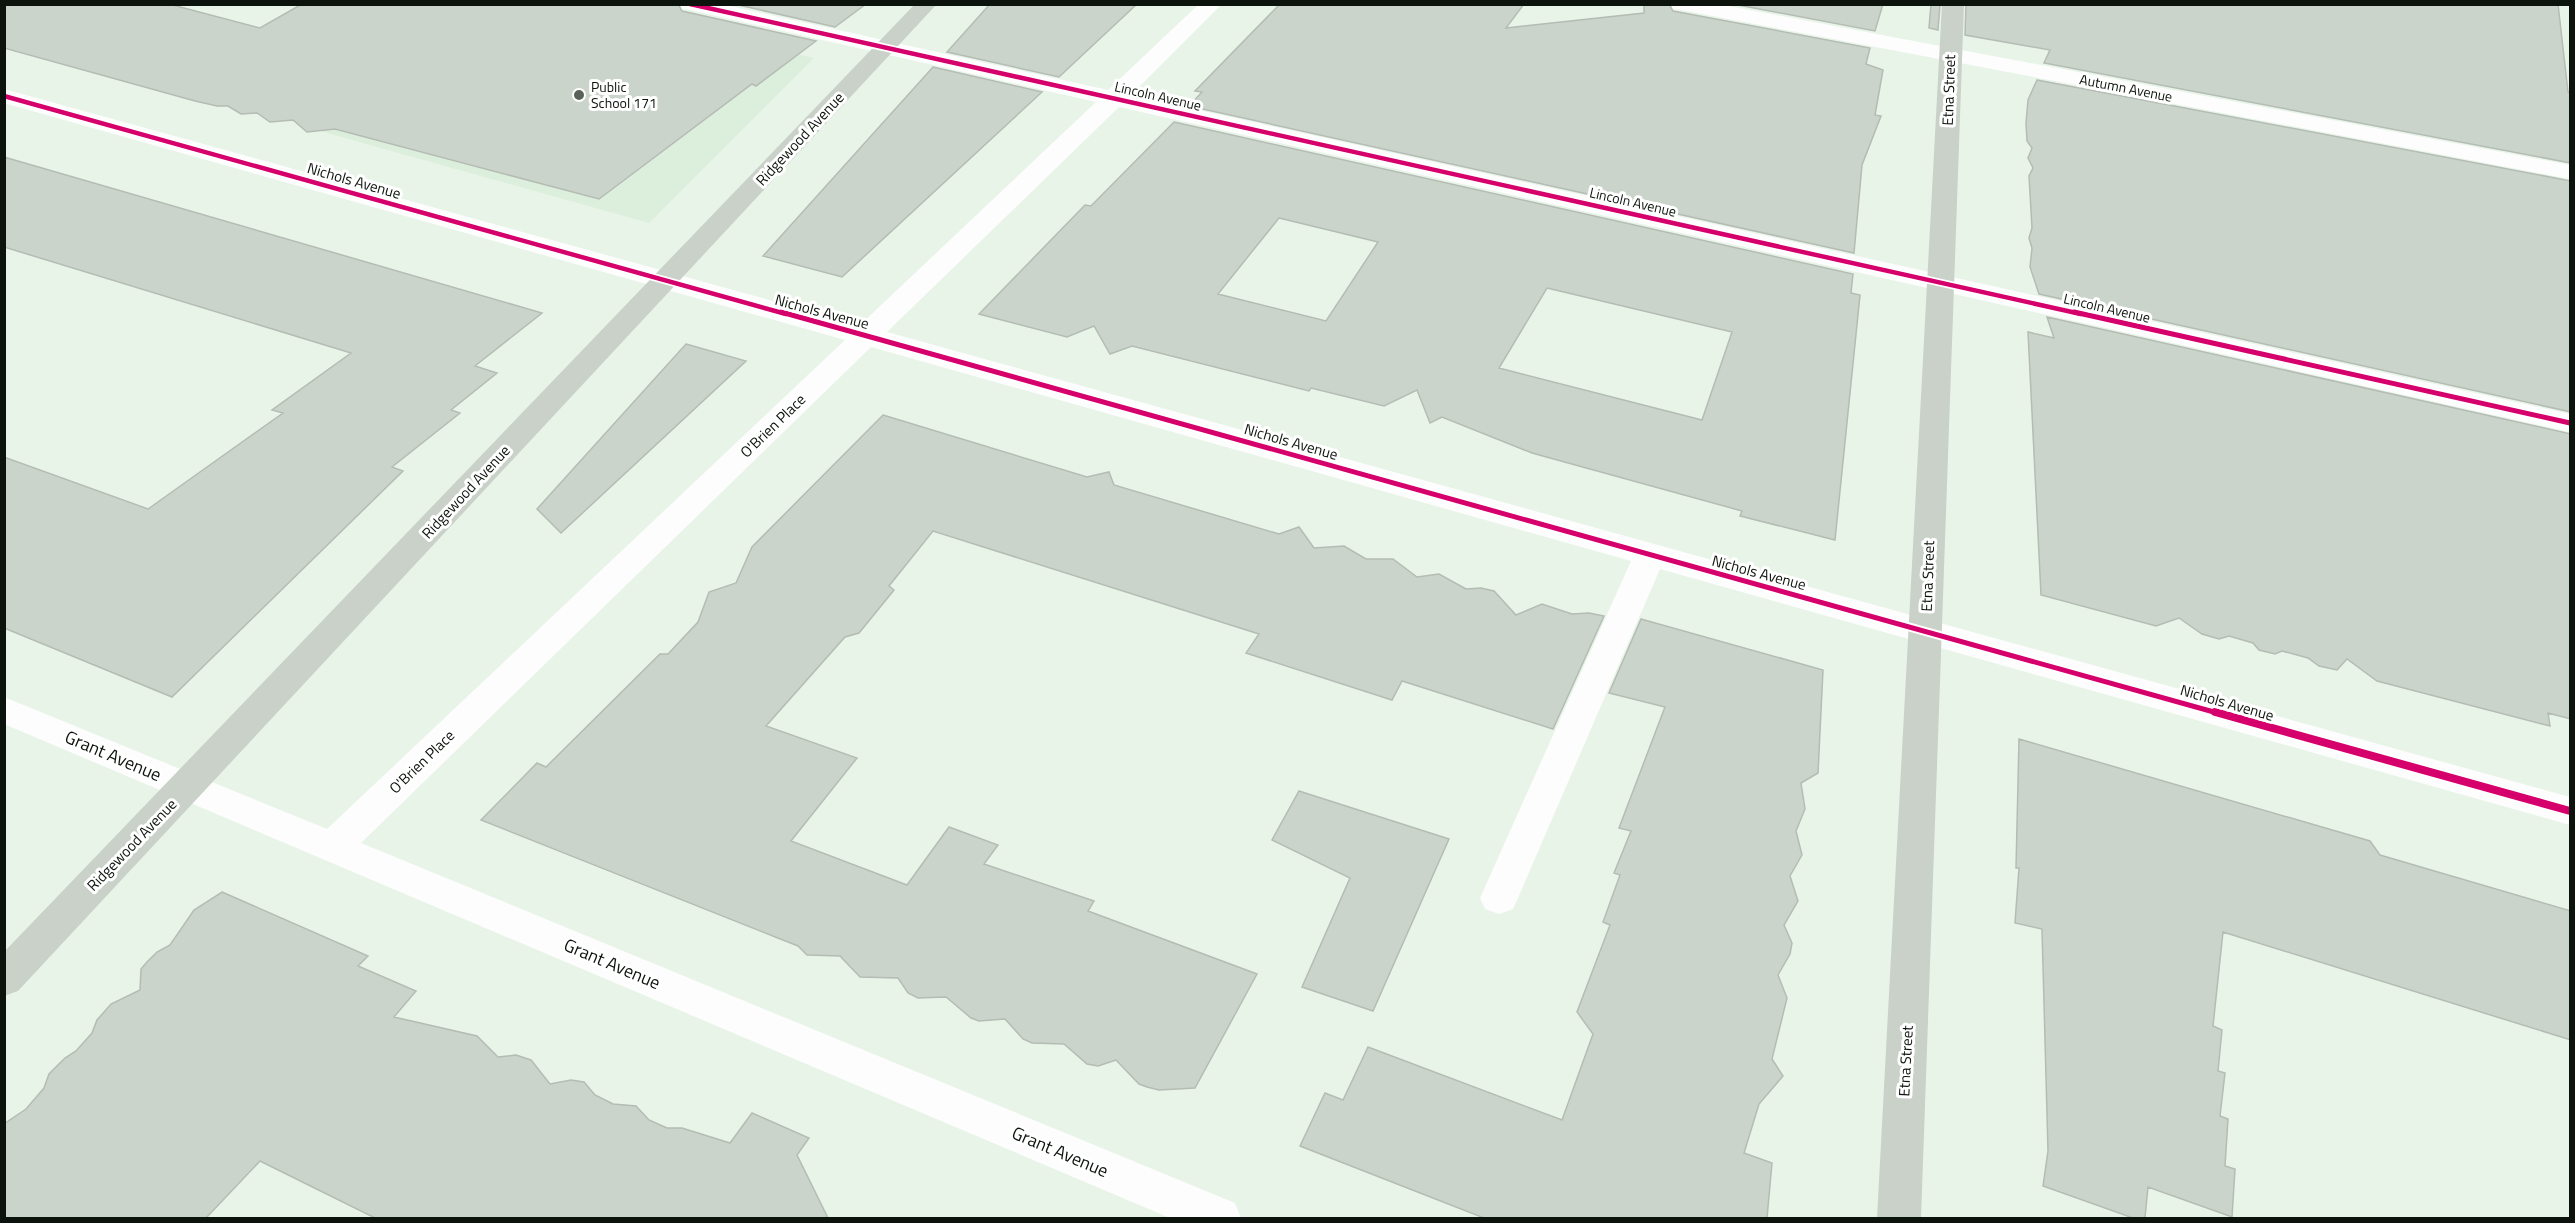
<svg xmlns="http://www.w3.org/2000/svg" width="2575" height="1223" viewBox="0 0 2575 1223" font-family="'Titillium Web',sans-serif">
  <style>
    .built { fill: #dceedc }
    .building { fill: #cbd4cb; stroke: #b4bcb4; stroke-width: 1.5; fill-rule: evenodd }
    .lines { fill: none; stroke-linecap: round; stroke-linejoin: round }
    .minor { fill: #fcfdfc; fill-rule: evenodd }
    .major { fill: #c9d1c9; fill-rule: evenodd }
    .cycleway-far2-casing { stroke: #fff; stroke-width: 8 }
    .cycleway-far1-casing { stroke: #fff; stroke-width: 9 }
    .cycleway-casing { stroke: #fff; stroke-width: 11 }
    .cycleway-far2 { stroke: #d6006c; stroke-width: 4.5 }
    .cycleway-far1 { stroke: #d6006c; stroke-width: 5 }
    .cycleway { stroke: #d6006c; stroke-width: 8 }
    .poi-dot { fill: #596259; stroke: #fff; stroke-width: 2 }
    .labels { text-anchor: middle; stroke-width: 6; stroke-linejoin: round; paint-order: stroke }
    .far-poi-label { font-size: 14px; fill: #0c130c; stroke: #fff; text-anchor: start }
    .far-street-label { font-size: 14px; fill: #0c130c; stroke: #fff }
    .street-label { font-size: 15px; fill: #0c130c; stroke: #fff }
    .near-street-label { font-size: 18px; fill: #0c130c; stroke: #fff }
  </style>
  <rect width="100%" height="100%" fill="#e9f4e9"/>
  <path class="built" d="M528,5H573L814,58L649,223L320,131Z"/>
  <path class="building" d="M4,4H169L260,28L302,4H678L682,11L816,41L756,86L752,84L599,199L335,129L307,132L293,120L270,122L257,113L241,114L228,106H217L195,101L4,48Z
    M734,4H866L835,27Z
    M990,4H1137L1059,77L947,52Z
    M1280,4H1524L1506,28L1644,13V4H1669L1673,11L1870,48L1866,64L1883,70L1875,115L1881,116L1862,165L1854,253L1189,106L1202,92L1195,91Z
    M1733,4H1883L1875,31Z
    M1931,4H1940L1938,30L1929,28Z
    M1966,4H2558L2568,92L2571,93V163L2044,63L2050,50L1965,35Z
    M933,67L1042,92L842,277L763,256Z
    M2037,80L2571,181V412L2039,294L2030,267L2032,248L2029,238L2032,228L2029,176L2033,168L2028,158L2032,148L2027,141L2026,123L2028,100Z
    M1174,122L1853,274L1851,293L1860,295L1835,540L1740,516L1742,511L1532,453L1442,417L1430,423L1417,390L1384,406L1311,388L1309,391L1132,346L1110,354L1094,326L1067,337L979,314L1085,205L1091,206ZM1279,218L1378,242L1326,321L1218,294ZM1547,288L1732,332L1702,420L1499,368Z
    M4,157L542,313L475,366L497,373L451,410L460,413L392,467L403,471L172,697L4,628V457L148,509L283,413L272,410L351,353L4,247Z
    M2047,317L2571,434V719L2548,713L2550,726L2377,681L2347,659L2337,670L2319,666L2308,658L2282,651L2275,654L2259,650L2253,643L2229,636L2219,639L2202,634L2179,618L2156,626L2041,595L2028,332L2054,338Z
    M686,344L746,361L561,533L537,509Z
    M883,415L1087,477L1109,472L1114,485L1279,534L1299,527L1314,548L1344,546L1366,559H1393L1417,577L1439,574L1466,589L1481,588L1494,591L1516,615L1542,604L1572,614L1589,613L1604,616L1553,729L1402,681L1392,700L1246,653L1259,634L933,531L889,586L894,590L859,633L845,637L766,726L857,758L791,841L907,885L949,827L998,845L984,864L1094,901L1088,911L1257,974L1195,1088L1159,1090L1147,1087L1139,1084L1116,1060L1098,1066L1087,1064L1064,1044L1032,1043L1023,1039L1005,1019L979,1021L971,1018L946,997L918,998L908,993L898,978L860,977L840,956L807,955L798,946L481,820L537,763L546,767L660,654H668L698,622L709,592L736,583L752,547Z
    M1641,619L1823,670L1818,773L1801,783L1805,809L1796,831L1802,855L1790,876L1798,901L1784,925L1792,943L1790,954L1778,975L1787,998L1772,1059L1783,1076L1759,1104L1744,1153L1772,1163L1767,1218H1484L1300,1146L1325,1093L1343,1100L1368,1047L1562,1120L1593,1034L1577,1012L1610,925L1603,922L1620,875L1614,873L1631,831L1619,828L1665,707L1609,693Z
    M2019,739L2370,841L2380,855L2571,911V1040L2223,932L2213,1026L2222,1030L2218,1071L2225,1073L2220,1116L2228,1119L2225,1166L2235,1169L2232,1217L2148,1187L2145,1218H2133L2043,1186L2048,1151L2042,929L2015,923L2019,868H2016Z
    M1299,791L1449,839L1373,1011L1302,987L1350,878L1272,840Z
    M222,892L368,956L358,966L416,991L394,1017L477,1036L498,1057L516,1055L531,1060L550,1084L571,1080L584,1082L595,1095L613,1104L636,1106L649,1120L667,1128H682L730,1143L752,1113L809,1138L797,1155L828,1218H375L260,1161L206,1218H4V1124L26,1109L44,1088L49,1074L65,1058L76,1051L92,1033L97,1020L111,1004L140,990L141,969L147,962L157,952L170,945L194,910Z"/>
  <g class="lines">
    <path class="minor" d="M680,4H721L1108,90L1199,4H1222L1131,95L2570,414V432L1119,107L887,332L2570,797V825L1660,569L1518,898L1513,909L1499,914L1485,909L1480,898L1631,561L871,347L361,843L1235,1203L1241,1218H1170L4,724V697L327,829L845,340L4,103V89L860,325L1096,102L690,10L682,9Z
      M1671,4H1718L2570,165V179L1681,10L1673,9Z"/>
    <path class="major" d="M915,4H937L18,991L4,996V952Z
      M1942,4H1964L1921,1218H1877Z"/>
    <g class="cycleway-far2-casing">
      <path id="cycleway-far2" d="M690,4L2081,314
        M4,96L786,314"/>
    </g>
    <g class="cycleway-far1-casing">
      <path id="cycleway-far1" d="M781,312L2221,714
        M2074,312L2570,423"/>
    </g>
    <g class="cycleway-casing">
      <path id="cycleway" d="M2215,712L2570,811"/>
    </g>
    <use href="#cycleway-far2" class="cycleway-far2"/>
    <use href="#cycleway-far1" class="cycleway-far1"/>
    <use href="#cycleway" class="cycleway"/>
  </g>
  <circle class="poi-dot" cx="579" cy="95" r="6"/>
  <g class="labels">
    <g class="far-poi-label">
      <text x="591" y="92">Public<tspan x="591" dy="16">School 171</tspan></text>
    </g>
    <g class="far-street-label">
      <text transform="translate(2126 88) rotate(11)" y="5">Autumn Avenue</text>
      <text transform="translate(1158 96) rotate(13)" y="5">Lincoln Avenue</text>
      <text transform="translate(1633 202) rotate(13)" y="5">Lincoln Avenue</text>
      <text transform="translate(2107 308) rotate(13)" y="5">Lincoln Avenue</text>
    </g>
    <g class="street-label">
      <text transform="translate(1949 90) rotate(-88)" y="5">Etna Street</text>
      <text transform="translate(800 139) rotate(-47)" y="5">Ridgewood Avenue</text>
      <text transform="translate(354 181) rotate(16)" y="5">Nichols Avenue</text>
      <text transform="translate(822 312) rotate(15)" y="5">Nichols Avenue</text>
      <text transform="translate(773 426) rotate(-44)" y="5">O'Brien Place</text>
      <text transform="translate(1291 442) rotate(16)" y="5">Nichols Avenue</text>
      <text transform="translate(466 492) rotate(-47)" y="5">Ridgewood Avenue</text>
      <text transform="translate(1759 573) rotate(15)" y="5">Nichols Avenue</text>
      <text transform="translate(1928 576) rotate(-88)" y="5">Etna Street</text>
      <text transform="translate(2227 703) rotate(16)" y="5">Nichols Avenue</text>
      <text transform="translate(422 762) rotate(-44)" y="5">O'Brien Place</text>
      <text transform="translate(132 845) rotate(-46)" y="5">Ridgewood Avenue</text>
      <text transform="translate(1906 1061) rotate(-87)" y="5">Etna Street</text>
    </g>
    <g class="near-street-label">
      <text transform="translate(113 756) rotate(23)" y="6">Grant Avenue</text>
      <text transform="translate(612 964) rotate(23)" y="6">Grant Avenue</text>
      <text transform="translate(1060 1152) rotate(23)" y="6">Grant Avenue</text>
    </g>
  </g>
  <rect width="2575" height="1223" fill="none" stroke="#0c130c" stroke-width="12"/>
</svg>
